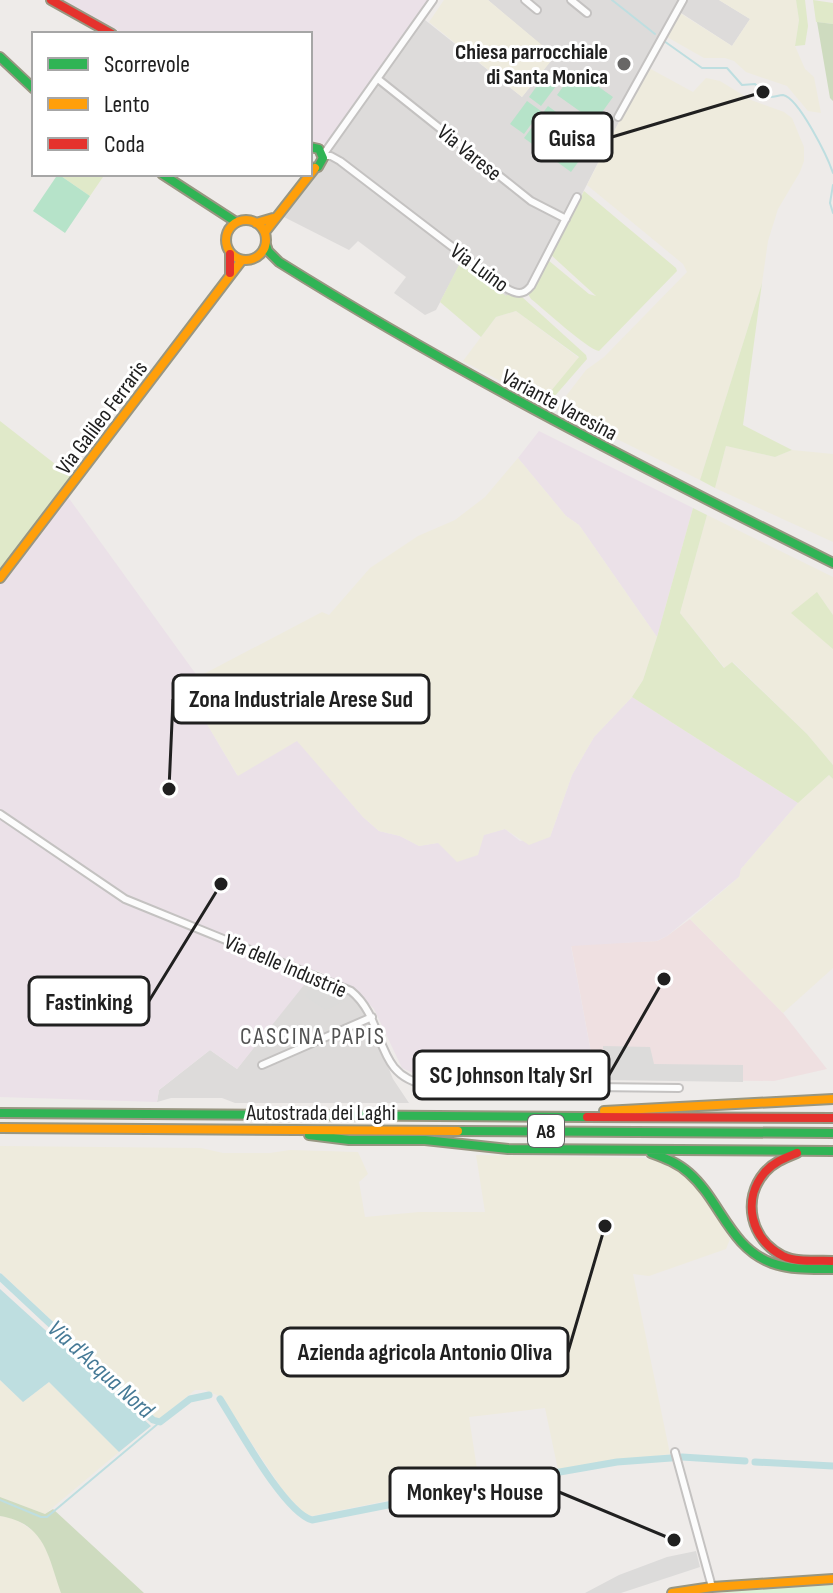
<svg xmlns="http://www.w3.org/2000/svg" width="833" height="1593" viewBox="0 0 833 1593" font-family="'Sofia Sans Condensed',sans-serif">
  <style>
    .residential { fill: #dddbda }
    .commercial { fill: #efe0e1 }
    .industrial { fill: #ebe1e8 }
    .religious { fill: #dcdbda }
    .farmland { fill: #eeebdd }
    .grass { fill: #e0e9c9 }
    .forest { fill: #cedbbf }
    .park { fill: #daf2d6 }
    .pitch { fill: #b6e3c9 }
    .water { fill: #bedee0 }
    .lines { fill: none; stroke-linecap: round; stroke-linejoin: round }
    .stream { stroke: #bedee0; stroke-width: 2 }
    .canal { stroke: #bedee0; stroke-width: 7 }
    .street-casing { stroke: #c4c2c1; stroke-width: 10 }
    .fast-casing { stroke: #989681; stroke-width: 12 }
    .slow-casing { stroke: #989681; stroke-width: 12 }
    .jam-casing { stroke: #989681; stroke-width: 12 }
    .street { stroke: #fcfcfc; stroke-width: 6 }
    .fast { stroke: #30b455; stroke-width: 8 }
    .slow { stroke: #ff9f0a; stroke-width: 8 }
    .jam { stroke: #e5322d; stroke-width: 8 }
    .poi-dot { fill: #686766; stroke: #fff; stroke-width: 3 }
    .labels { text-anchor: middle; stroke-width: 6; stroke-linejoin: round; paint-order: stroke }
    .shield { fill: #fff; stroke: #636363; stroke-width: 2 }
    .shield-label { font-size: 20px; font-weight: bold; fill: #202020 }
    .poi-label { font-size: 22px; font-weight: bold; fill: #202020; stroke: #fff; text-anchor: end }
    .street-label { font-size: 22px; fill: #202020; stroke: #fff }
    .neighbourhood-label { font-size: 24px; letter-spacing: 2px; fill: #535353; stroke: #fff }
    .water-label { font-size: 24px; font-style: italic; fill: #467a96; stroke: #fff }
    .leader { fill: none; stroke: #202020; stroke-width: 3 }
    .callout-dot { fill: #202020; stroke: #fff; stroke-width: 3 }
    .callout { fill: #fff; stroke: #202020; stroke-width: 3 }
    .callout-label { font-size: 24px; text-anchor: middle; font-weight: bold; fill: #202020 }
  </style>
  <rect width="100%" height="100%" fill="#eeebe9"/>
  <path class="residential" d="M488,0H719L750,19L732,46L678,11L647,67L534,288L528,294L506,296L461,262L436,310L425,315L394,293L406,277L358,241L349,250L282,216L325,164L334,148L425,20L522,97L554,56Z
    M307,979L353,996L366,1012L393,1079L409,1103H235L222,1098H171L157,1102L159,1090L210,1050L237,1069Z"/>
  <path class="commercial" d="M690,919L783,1013L827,1069L774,1081L596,1079L571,945L657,941L667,936Z"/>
  <path class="industrial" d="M59,0H431L332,138L323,144L310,140V34H120Z
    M539,431L693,508L657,637L579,525L566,516L518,458Z
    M68,497L198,677L186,688L237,775L297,740L363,817L379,831L400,836L419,846L484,835L505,829L520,841L550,837L572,775L594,737L632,697L798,803L741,869L740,876L667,936L657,941L571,946L596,1079H426L402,1068L374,1009L354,989L316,970L237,1069L210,1050L159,1090L157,1102L0,1097V584Z"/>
  <path class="religious" d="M313,983L331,990L345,1001L326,1010L305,996Z
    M603,1046L650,1047L654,1064L743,1065V1082L603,1080Z
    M696,1551L700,1567L621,1593H585L619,1575L667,1557Z"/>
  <path class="farmland" d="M444,0H488L555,56L522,97L429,22Z
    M719,0H796L799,20L795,46L805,69L814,77L821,113L808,111L787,86L746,72L734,61L725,58H704L667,37L680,13L732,46L750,19Z
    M647,67L693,92L706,78L720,81L751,100L784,112L792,118L804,147V161L800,172L778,209L768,241L762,283L700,480L556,409L586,370L604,357L687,272L683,264L587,185Z
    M516,311L579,358L541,403L463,361L496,317Z
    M726,446L775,457L792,450L833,454V542L715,488Z
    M518,458L566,516L579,525L657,637L643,680L632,697L594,737L572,775L550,837L529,845L505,829L484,835L478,855L457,862L438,843L419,846L400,836L379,831L363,817L297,741L238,776L186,689L198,677L322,612L329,615L370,568L418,536L455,520L485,497Z
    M707,515L833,577V615L817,592L833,649V765L807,734L733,662L725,668L680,613Z
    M829,775L833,779V968L783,1013L690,919L739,877L741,869L798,803Z
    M0,1146L201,1148L223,1153H270L290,1150L358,1152L368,1174L359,1182L365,1217L419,1212H485L476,1155L644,1158L670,1165L683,1174L705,1199L730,1239L726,1249L649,1276L633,1274L670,1454L558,1470L545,1408L469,1417L479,1482L312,1516L305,1514L284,1492L221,1397L205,1390H195L158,1420L0,1272Z
    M0,1380L23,1402L49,1382L119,1452L45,1514L0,1497Z
    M0,1516L14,1518L36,1533L45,1546L62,1593H0Z"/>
  <path class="grass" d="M796,0H805L808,26L805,45L795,46L799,20Z
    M813,0L833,3V24L816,22Z
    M58,174H105L90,196Z
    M584,191L676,268L677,271L599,351C587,349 545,310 531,299L528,294L534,288L548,260L589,294L596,296L551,255Z
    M461,261L506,296L509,292L514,296H521L586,355L587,359L547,405L541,403L579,357L516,311L496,317L481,337L440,302Z
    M762,283L743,425L792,450L775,457L726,446L715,488L700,480Z
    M0,421L68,474L73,480L0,576Z
    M693,508L707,515L680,613L724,668L732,662L807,734L833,765V779L829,775L798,803L632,697L643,680L657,637Z
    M817,592L833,615V649L791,613Z"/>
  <path class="forest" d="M817,22L833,24V101L830,98Z
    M0,1497L45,1514L53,1509L144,1593H61C48,1556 45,1523 0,1516Z"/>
  <path class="park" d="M833,1585V1593H714L728,1592Z"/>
  <path class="pitch" d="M575,70L613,97L595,122L557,95Z
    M546,73L559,82L541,106L529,97Z
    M527,101L541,111L524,134L510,124Z
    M548,106L594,140L571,172L524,138Z
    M58,174L90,196L65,233L33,211Z"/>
  <path class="water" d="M0,1289L151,1426L119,1452L49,1382L23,1402L0,1380Z"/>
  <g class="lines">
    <path class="stream" d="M612,0L655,34
      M664,41L702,68H727L742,85L755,84L770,97C775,97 779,95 783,95C799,98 828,158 833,173
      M833,185L830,203L833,213
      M0,1500L41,1517H47L160,1422"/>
    <path class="canal" d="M0,1277L153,1420L160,1422L190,1399L209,1395
      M220,1399C238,1427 284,1512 312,1520L545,1474
      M682,1457L745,1461
      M755,1462L833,1466
      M554,1473L617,1462L671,1458"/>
    <g class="street-casing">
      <path id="street" d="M525,0L537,10
        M571,0L587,13
        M378,79L531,201L566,219
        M618,117L683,0
        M323,155L433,0
        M323,156H331L340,161L506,288C516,294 523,296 531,286L577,197
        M0,814L125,899L351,991C388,1021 372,1077 428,1085L679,1088
        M262,1065L372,1017
        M675,1452L712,1587"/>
    </g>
    <g class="fast-casing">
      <path id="fast" d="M0,57L34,89
        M310,147L319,149L323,158L318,167L311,168
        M162,174L236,222
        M266,245L268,251L279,262C458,374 645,469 833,563
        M0,1113L587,1117
        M458,1131L833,1133
        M309,1135L349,1140H425L508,1149L833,1151
        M651,1153C665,1158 678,1163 689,1173C720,1200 730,1248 772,1263C791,1270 812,1269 833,1269"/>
    </g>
    <g class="slow-casing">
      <path id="slow" d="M226 240a20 20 0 1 1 40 0a20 20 0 1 1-40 0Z
        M256,223L273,218
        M265,232L315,168
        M0,578L242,260
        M604,1111L833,1099
        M0,1128L458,1131
        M672,1593L712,1587L833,1579"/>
    </g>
    <g class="jam-casing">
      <path id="jam" d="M51,0L112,34
        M230,254V273
        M587,1117L833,1118
        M797,1153C785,1158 774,1162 765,1172C741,1200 751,1240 783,1256C798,1263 817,1260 833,1261"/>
    </g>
    <use href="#street" class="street"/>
    <use href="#fast" class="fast"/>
    <use href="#slow" class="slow"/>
    <use href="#jam" class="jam"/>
  </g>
  <circle class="poi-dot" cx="624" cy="64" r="8"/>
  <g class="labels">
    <rect class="shield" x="528" y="1115" width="36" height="32" rx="6"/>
    <g class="shield-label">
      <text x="546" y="1138">A8</text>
    </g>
    <g class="poi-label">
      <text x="608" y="59">Chiesa parrocchiale<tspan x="608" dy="25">di Santa Monica</tspan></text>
    </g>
    <g class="street-label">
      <text transform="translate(470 152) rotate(39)" y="8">Via Varese</text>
      <text transform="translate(480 267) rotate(36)" y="8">Via Luino</text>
      <text transform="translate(560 404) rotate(28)" y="8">Variante Varesina</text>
      <text transform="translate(101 417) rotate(-53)" y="8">Via Galileo Ferraris</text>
      <text transform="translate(286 965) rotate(23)" y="8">Via delle Industrie</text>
      <text x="321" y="1120">Autostrada dei Laghi</text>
    </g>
    <g class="neighbourhood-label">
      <text x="313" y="1044">CASCINA PAPIS</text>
    </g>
    <g class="water-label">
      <text transform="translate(101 1369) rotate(42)" y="8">Via d'Acqua Nord</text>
    </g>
  </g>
  <path class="leader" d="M763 92L612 137M169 789L173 699M221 884L149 1001M664 979L609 1075M605 1226L568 1352M674 1540L559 1492"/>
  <g class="callout-dot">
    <circle cx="763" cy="92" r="8"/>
    <circle cx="169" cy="789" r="8"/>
    <circle cx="221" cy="884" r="8"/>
    <circle cx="664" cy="979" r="8"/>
    <circle cx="605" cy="1226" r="8"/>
    <circle cx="674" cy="1540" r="8"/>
  </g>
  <g class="callout">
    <rect x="533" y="113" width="79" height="48" rx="8"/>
    <rect x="173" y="675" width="256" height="48" rx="8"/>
    <rect x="29" y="977" width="120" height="48" rx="8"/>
    <rect x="414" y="1051" width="195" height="48" rx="8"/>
    <rect x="282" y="1328" width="286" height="48" rx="8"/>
    <rect x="390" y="1468" width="169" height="48" rx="8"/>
  </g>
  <g class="callout-label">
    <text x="572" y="146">Guisa</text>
    <text x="301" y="707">Zona Industriale Arese Sud</text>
    <text x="89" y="1010">Fastinking</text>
    <text x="511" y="1083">SC Johnson Italy Srl</text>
    <text x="425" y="1360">Azienda agricola Antonio Oliva</text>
    <text x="475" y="1500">Monkey's House</text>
  </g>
  <rect x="32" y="32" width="280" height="144" fill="#ffffff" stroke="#a6a6a6" stroke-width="2"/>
  <rect x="48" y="58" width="40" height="12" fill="#30b455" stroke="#a6a6a6" stroke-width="2"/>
  <text x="104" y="72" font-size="24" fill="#202020">Scorrevole</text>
  <rect x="48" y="98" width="40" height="12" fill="#ff9f0a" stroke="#a6a6a6" stroke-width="2"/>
  <text x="104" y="112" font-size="24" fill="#202020">Lento</text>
  <rect x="48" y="138" width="40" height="12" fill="#e5322d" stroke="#a6a6a6" stroke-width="2"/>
  <text x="104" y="152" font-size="24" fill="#202020">Coda</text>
</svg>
